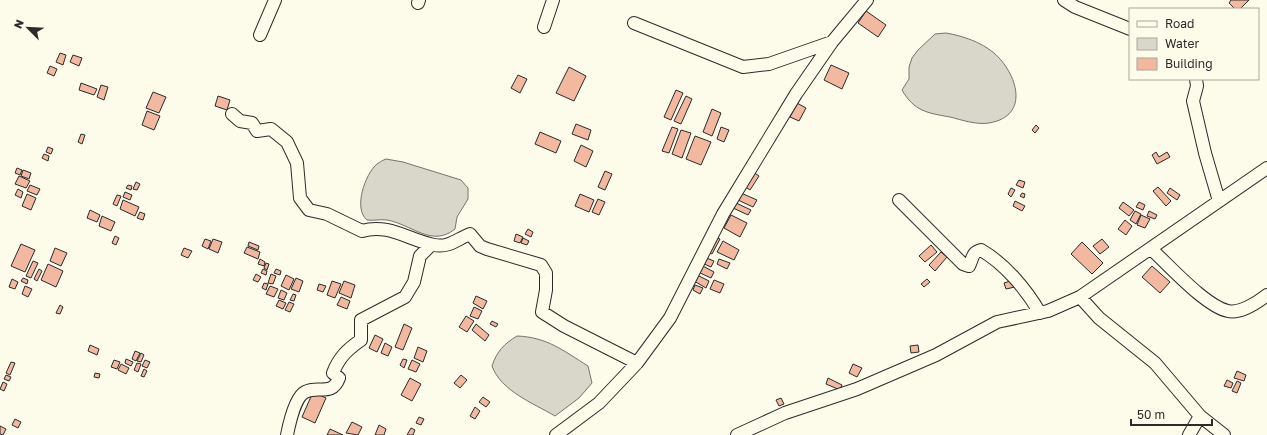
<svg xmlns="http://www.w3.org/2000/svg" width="1267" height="435" viewBox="0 0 1267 435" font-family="'Golos Text',sans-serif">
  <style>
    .water { fill: #d8d7c9; stroke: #74746e }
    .building { fill: #f2b8a0; stroke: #2b2b2b }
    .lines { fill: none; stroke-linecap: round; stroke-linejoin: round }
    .minor-casing { stroke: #2b2b2b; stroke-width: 14 }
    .minor { stroke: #fdfbea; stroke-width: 12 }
  </style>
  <rect width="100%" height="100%" fill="#fdfbea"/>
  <path class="water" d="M946,33C963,36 981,42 994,53C1017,73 1031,116 989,123C976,125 962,120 950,117C927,113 914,111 902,90L909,79V67L912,58L918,50L935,34Z
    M386,159L403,162L461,180L468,188V199L457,217L455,229C432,248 411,224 387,220C380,219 374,221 367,220C353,209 365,174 377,164C380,162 383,160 386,159Z
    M517,336C547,337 564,351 588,366L592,383L579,398L555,416C533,403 501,391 492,366C497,351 504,344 517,336Z"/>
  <path class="building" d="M1231,0H1249L1240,9H1235L1229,3Z
    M866,11L886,25L878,37L858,23Z
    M60,53L66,55L63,65L56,62Z
    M73,55L82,58L79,66L70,62Z
    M831,65L849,73L842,89L824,80Z
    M50,66L57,69L54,76L47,73Z
    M569,67L586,76L574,101L556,93Z
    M518,75L527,79L520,93L511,88Z
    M81,83L97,89L94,95L79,90Z
    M101,85L108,87L104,100L97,97Z
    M676,90L683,93L671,120L664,117Z
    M153,92L166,97L159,113L146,108Z
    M218,96L230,100L227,110L215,106Z
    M686,96L692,99L681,124L674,121Z
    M797,103L806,108L799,121L790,117Z
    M712,109L721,113L712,136L703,132Z
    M147,111L160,116L154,130L142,125Z
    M576,124L591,130L588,140L572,134Z
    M1036,125L1039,128L1035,133L1032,130Z
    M672,127L678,129L669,153L662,151Z
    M721,127L729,130L724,142L717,139Z
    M681,130L691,133L682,158L672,154Z
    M540,132L561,141L556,153L535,144Z
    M81,134L85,135L82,144L78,142Z
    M695,136L711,142L701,165L686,159Z
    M581,145L593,151L586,167L574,161Z
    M48,147L53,149L51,154L46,152Z
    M1156,152L1159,157L1167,152L1170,157L1157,164L1152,155Z
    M44,154L49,156L48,161L42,158Z
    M17,168L22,170L20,175L15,173Z
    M23,170L31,173L29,179L21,176Z
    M605,171L612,174L605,190L598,187Z
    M753,172L759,176L750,190L744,186Z
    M19,176L30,181L26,188L15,184Z
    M1019,180L1025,182L1023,188L1016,185Z
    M136,182L140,184L137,190L133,189Z
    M30,185L40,189L37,195L27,191Z
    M128,185L132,186L131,190L126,188Z
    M1158,187L1171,201L1166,206L1153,191Z
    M1011,188L1015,190L1011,197L1008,194Z
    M1170,188L1180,195L1177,200L1167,193Z
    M18,189L23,192L21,198L15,195Z
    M125,192L132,195L130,200L123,197Z
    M741,193L757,200L753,207L738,200Z
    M1022,193L1025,194L1024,198L1020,196Z
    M27,194L36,198L31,210L22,206Z
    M580,194L594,200L589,212L575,206Z
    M117,195L121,196L117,206L113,204Z
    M598,199L605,202L599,215L592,212Z
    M123,200L139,207L135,216L120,209Z
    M1015,201L1025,206L1022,211L1013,206Z
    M734,202L751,210L748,215L731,207Z
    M1123,202L1134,210L1129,216L1119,208Z
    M1139,202L1145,205L1143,210L1136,207Z
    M90,210L100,215L97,222L87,218Z
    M1135,211L1141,214L1136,224L1130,220Z
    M1149,211L1157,215L1155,219L1147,216Z
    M140,212L145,214L143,220L137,218Z
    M731,215L747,223L740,237L724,228Z
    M1141,215L1150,219L1145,228L1137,225Z
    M102,216L115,222L111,231L99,226Z
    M1125,220L1132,226L1126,235L1118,229Z
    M528,229L533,232L531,237L525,234Z
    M516,234L523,237L520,243L514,241Z
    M115,236L119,238L116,245L112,243Z
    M715,237L720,239L712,254L707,251Z
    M523,238L529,241L527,245L521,243Z
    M205,239L211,241L208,249L202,246Z
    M213,239L222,242L218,253L209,249Z
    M1102,239L1109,247L1100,254L1093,246Z
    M723,241L739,250L734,260L717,252Z
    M249,242L259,246L258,250L248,246Z
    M1082,242L1103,263L1092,274L1071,254Z
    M21,244L35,250L25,272L11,266Z
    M931,245L937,252L925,262L919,256Z
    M247,247L260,252L258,259L244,253Z
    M55,248L67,253L61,266L50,261Z
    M184,248L192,251L188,258L181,255Z
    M941,252L947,257L935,271L929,265Z
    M704,257L714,261L711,267L702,263Z
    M260,259L265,262L264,266L258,264Z
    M719,259L730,263L727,269L717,264Z
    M33,261L38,263L31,278L26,276Z
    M266,263L269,264L267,270L264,268Z
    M48,264L63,271L56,287L41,280Z
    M701,265L714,272L711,278L698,272Z
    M1152,266L1170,282L1160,293L1142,277Z
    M39,269L42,271L37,281L34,279Z
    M263,269L267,271L266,275L261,273Z
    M276,269L281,271L280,275L274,273Z
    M256,274L261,277L258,282L253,280Z
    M271,274L276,276L273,284L268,283Z
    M286,275L294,279L289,290L281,286Z
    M697,275L709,281L706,288L694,281Z
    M23,278L28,280L27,284L21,281Z
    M296,278L303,281L299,292L291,289Z
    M12,279L18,282L15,289L9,287Z
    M927,279L930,282L924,287L921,284Z
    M714,280L724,284L720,293L710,289Z
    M1013,280L1015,287L1006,289L1004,283Z
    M332,281L341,284L335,298L327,295Z
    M344,281L355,285L351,298L339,293Z
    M264,283L268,284L266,290L262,288Z
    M319,284L326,286L323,292L317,290Z
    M695,285L703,288L700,294L693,290Z
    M25,286L32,289L28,297L22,294Z
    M270,286L278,289L274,297L266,294Z
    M281,290L287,293L284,300L278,298Z
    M293,294L296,295L294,301L290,300Z
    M476,296L487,301L483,309L473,303Z
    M341,297L350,301L347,309L337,305Z
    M279,300L286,303L283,309L276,306Z
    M289,302L294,304L290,312L285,310Z
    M60,305L63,307L60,314L56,313Z
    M474,307L482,311L478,319L470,316Z
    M466,316L474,321L467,332L459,327Z
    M492,321L498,324L496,327L490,324Z
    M404,324L412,328L403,350L395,347Z
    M476,324L489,335L485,341L472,330Z
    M375,335L383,339L377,352L369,348Z
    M385,343L392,347L388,356L381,353Z
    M90,345L99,349L97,355L88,351Z
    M918,345L919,352L911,353L910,346Z
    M418,347L427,351L423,362L414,358Z
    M135,351L140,353L136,361L132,359Z
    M141,353L144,355L141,362L137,361Z
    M126,359L133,362L131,366L125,363Z
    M403,359L407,360L404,368L400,365Z
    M114,360L120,362L117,369L111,367Z
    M145,360L150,362L147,368L142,366Z
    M412,360L420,364L416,372L408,369Z
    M11,362L15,363L10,375L6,373Z
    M137,363L141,364L138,372L134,370Z
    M121,364L129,368L126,374L118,370Z
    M853,364L862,368L857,377L849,373Z
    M144,369L147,371L144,377L141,376Z
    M1237,371L1246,375L1244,381L1234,378Z
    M95,373L100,374L99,378L94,377Z
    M6,375L11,377L9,381L4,379Z
    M461,375L467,380L460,388L454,383Z
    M410,378L421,384L412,401L401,395Z
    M828,378L842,385L840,390L826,384Z
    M1227,380L1233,383L1231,388L1224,386Z
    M1237,381L1241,383L1237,393L1232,391Z
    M3,382L7,384L4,391L0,389Z
    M313,392L326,398L315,423L302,417Z
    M483,397L490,402L486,407L479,402Z
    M781,398L784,404L779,406L776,400Z
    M475,407L480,411L475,419L470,416Z
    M419,417L424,419L421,425L416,423Z
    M15,419L21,422L18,428L12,425Z
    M352,422L362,427L358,435L346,433Z
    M379,425L386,429L384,435H375Z
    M0,426L6,429L3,435L0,434Z
    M411,428L415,430L413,435H407Z
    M330,429L343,435H327Z"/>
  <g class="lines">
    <g class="minor-casing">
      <path id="minor" d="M1064,0L1075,7L1130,29
        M418,3L419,0
        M634,23L743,67L769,64L832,42
        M544,27L553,0
        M260,35L275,0
        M1196,79L1197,86L1193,101L1205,153L1219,201
        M232,114L240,121L252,123L257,131L271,129L287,142L297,163L300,198L309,210L327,214L362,231C388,223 409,240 434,245C449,248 457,239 470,234L480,246L487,249L541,265L546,273V290L542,312L564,326L637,363
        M899,200L963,264L969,266C973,258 972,252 981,250C1005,264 1026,289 1040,313
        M1151,249C1169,265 1205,306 1228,311C1240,314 1258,302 1267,295
        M1080,297L1099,318L1155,363L1200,416L1224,435
        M287,435C289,425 295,397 305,392C318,385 332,397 339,378L333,373C339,357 348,349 361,340V320L405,297L414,282L420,256L431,245
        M556,435L599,403L637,363L670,318L723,214L796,94L832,42L867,0
        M737,435L785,413L857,389L936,355L997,322L1048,311L1080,297L1267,168
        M1189,435L1200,416"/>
    </g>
    <use href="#minor" class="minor"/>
  </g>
  <rect x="1129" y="8" width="130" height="72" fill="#fdfbea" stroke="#a9a89e"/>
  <rect x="1137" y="21" width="20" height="6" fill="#fdfbea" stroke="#a9a89e"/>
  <text x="1165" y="28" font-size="12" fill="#2b2b2b">Road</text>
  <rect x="1137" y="38" width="20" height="12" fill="#d8d7c9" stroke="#a9a89e"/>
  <text x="1165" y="48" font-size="12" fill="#2b2b2b">Water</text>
  <rect x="1137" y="58" width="20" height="12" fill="#f2b8a0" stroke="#a9a89e"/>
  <text x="1165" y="68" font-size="12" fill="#2b2b2b">Building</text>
  <g transform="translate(28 28) rotate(294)" stroke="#fdfbea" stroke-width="3" paint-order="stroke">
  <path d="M0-3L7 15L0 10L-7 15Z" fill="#2b2b2b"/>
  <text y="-6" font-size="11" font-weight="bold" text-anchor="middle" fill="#2b2b2b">N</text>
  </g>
  <path d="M1131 419v6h81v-6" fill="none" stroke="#2b2b2b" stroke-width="2"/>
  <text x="1137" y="419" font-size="12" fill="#2b2b2b" stroke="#fdfbea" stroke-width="3" paint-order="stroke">50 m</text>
</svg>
